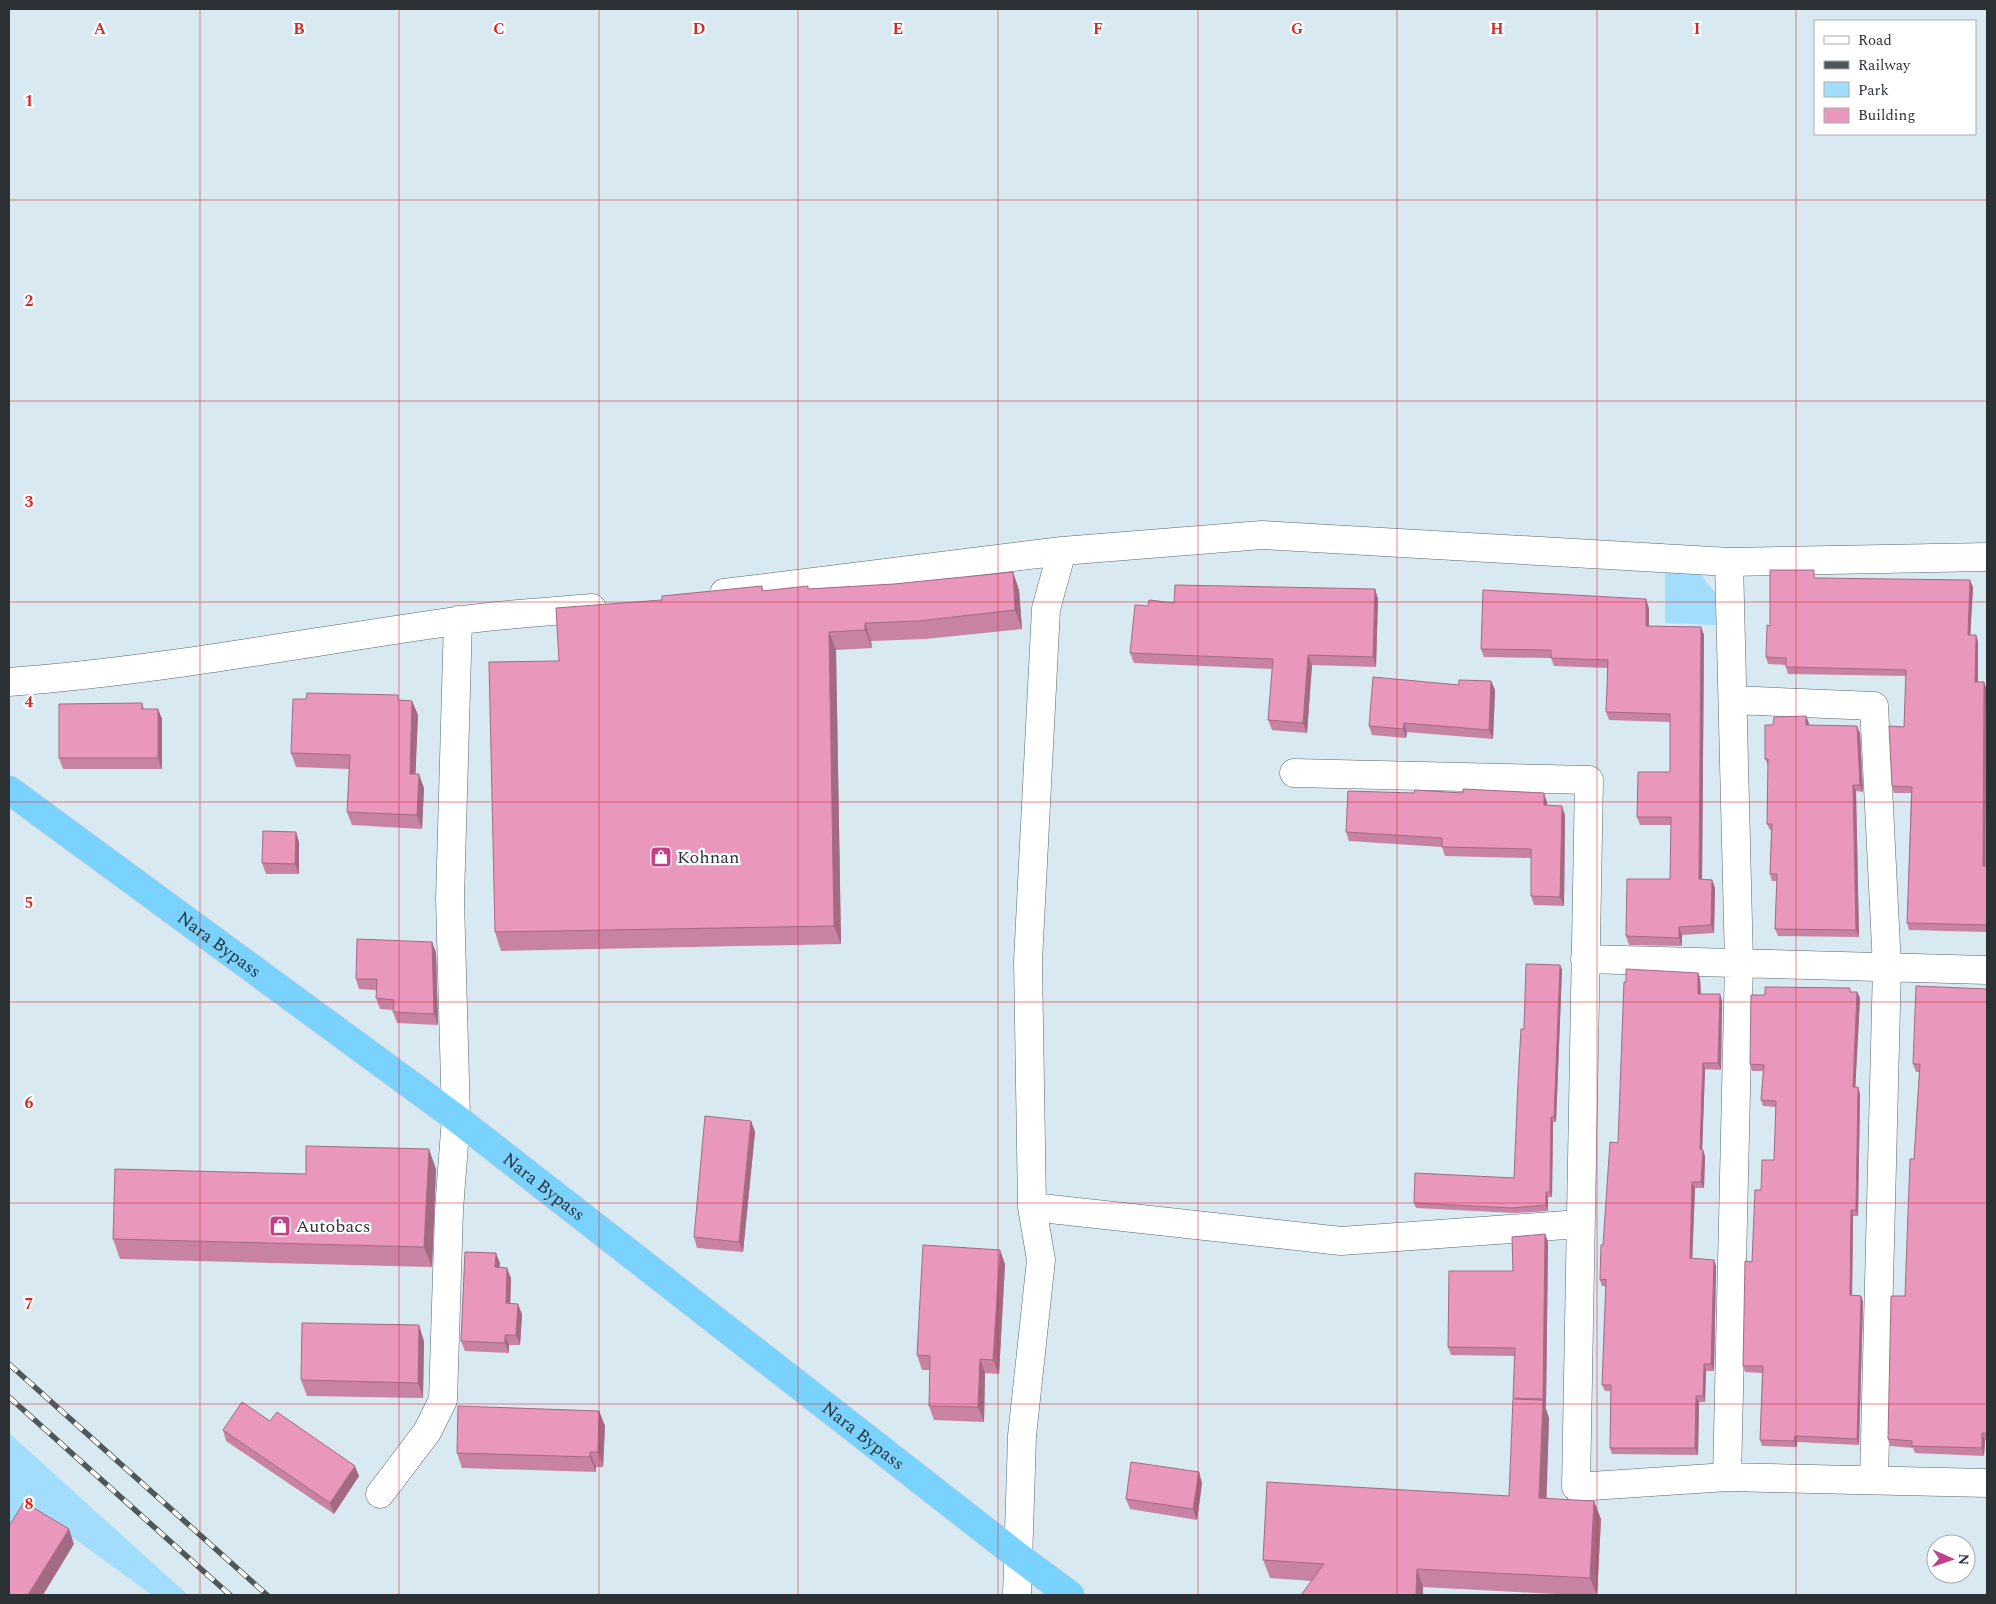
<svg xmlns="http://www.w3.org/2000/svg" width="1996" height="1604" viewBox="0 0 1996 1604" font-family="Spectral,serif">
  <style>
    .green { fill: #a2defb }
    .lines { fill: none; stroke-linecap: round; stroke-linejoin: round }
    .street-casing { stroke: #58676e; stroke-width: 29 }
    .highway-casing { stroke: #c8c9ca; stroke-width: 29 }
    .street { stroke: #fff; stroke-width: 28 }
    .highway { stroke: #79d3fe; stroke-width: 28 }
    .rail-casing { stroke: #4e575b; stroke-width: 5.5 }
    .rail { stroke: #fff; stroke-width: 4; stroke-dasharray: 11; stroke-linecap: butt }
    .wall { fill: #c882a3 }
    .shaded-wall { fill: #a36a84 }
    .building { fill: #e997bd; stroke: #a36a84 }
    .grid { fill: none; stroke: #d62828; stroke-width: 1; stroke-opacity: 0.55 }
    .labels { text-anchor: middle; stroke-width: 4.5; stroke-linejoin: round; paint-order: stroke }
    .poi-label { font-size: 18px; fill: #2b3135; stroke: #fff; text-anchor: start }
    .street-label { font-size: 18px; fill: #2b3135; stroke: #fff }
    .grid-label { font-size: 16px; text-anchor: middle; font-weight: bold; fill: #d62828; stroke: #fff; stroke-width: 4.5; stroke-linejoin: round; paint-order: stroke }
  </style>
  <rect width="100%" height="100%" fill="#d8e9f1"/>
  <path class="green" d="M1665,572L1700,573L1715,593L1716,625L1665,623Z
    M9,1433L188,1595H152L24,1502L9,1527Z"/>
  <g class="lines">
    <g class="street-casing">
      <path id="street" d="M724,593L1062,551L1262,535L1729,562L1987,557
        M9,682C159,671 307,642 456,621C501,614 547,612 592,608
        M1733,700L1874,706L1887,967L1874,1480
        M1294,773L1589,780L1576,1487L1727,1477L1987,1483
        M1585,959L1987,970
        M1032,1207L1341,1241L1580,1224
        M1727,1477L1739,963L1729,562
        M380,1494L427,1432L443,1400L449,1210L456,1118L450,899L458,620
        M1017,1595L1022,1436L1041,1260L1032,1207L1028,961L1046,609L1062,551"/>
    </g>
    <g class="highway-casing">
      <g id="highway">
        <path id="s1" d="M9,790L456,1118L1019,1557L1070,1595"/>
      </g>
    </g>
    <use href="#street" class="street"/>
    <use href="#highway" class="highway"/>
    <g class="rail-casing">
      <path id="rail" d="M9,1364L267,1595
        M9,1397L230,1595"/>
    </g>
    <use href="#rail" class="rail"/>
  </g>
  <path class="wall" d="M1013,572L1019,590L1022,629L925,639L871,641L872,648L836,650L841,944L501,951L495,932L559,661L762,586L763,591L809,589L894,584Z
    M1817,578L1973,587L1970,635L1978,641V682H1984L1986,688V866H1987V932L1909,930L1907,923L1911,793H1894L1892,786L1904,727L1906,676L1788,674L1786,667V665L1768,664L1766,657L1770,626Z
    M1375,589L1378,599L1376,667L1312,665L1307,733L1272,730L1268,720L1272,669L1134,663L1130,653L1148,606L1174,603Z
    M1649,608V626L1701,627L1704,635L1702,879L1712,880L1715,888L1714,933L1682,935V946L1629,945L1626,936L1670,879L1671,825H1640L1637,817L1670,772V722L1609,720L1606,712L1608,668L1554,666L1551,658L1484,657L1481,649Z
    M1491,681L1495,690L1493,739L1407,732L1406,738L1372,735L1369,726L1459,685Z
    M400,700L412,701L418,715L415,774L424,788L422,829L352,825L347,812L349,769L296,767L291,753Z
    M142,703L144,709H158L162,719V769H63L59,758Z
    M1809,723V725L1860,733L1863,792L1856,791L1859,937L1778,936L1775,929L1777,881H1772L1770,874L1771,830H1770L1767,824L1768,765L1765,759L1773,725Z
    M1547,802V805L1565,815L1564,906L1534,905L1531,896V858L1445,856L1442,847L1349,841L1346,832Z
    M296,832L299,842V874H266L262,863Z
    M436,952L438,1025L397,1023L393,1012V1010L380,1009L376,998V990L359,989L356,979Z
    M1560,965L1562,970L1556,1122H1553L1552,1197H1548V1211L1515,1213L1416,1208L1414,1203L1514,1178L1524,1029Z
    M1698,973L1700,979L1701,994L1722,1001L1721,1070L1705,1069L1702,1150L1705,1156L1704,1188H1695L1692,1259L1716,1266L1714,1371H1706L1705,1402H1699L1698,1455L1612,1454L1610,1448L1611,1391H1605L1602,1385L1606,1286H1602L1600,1280L1603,1245L1618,1143Z
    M1987,989V1440H1985L1984,1456L1915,1453L1913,1448L1890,1446L1888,1439L1905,1296L1914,1159L1919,1072H1916L1913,1064Z
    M1852,992H1857L1860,998L1855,1087H1858L1860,1094L1858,1216H1853L1852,1295L1861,1296L1863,1302L1859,1445L1797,1442V1447L1762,1446L1760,1440L1762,1373L1745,1372L1743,1366L1752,1262L1761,1190L1774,1160L1776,1107L1763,1106L1761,1100L1763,1071H1752L1750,1064L1765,995Z
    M751,1121L755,1132L743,1252L697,1248L694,1237Z
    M436,1169L432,1267L120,1259L113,1239L306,1174Z
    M1545,1234L1548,1242L1546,1407L1545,1406L1549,1418L1546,1498L1601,1519L1597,1595H1576L1423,1587V1595H1301L1312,1581L1270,1578L1263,1560L1509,1496L1514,1399V1356L1451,1355L1448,1347Z
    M500,1263L499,1267L511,1278L510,1303L522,1314L520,1345H509V1353L465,1351L461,1341Z
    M1005,1264L999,1374L985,1373L984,1422L934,1420L929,1406L930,1370H922L917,1355Z
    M424,1341L423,1398L307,1396L301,1380Z
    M599,1411L605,1426L603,1467H596V1472L462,1468L457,1453Z
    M270,1421L359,1476L334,1514L226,1441L223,1430Z
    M1202,1483L1197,1520L1130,1509L1126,1499Z"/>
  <path class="shaded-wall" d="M1013,572L1019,590L1022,629L1015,610Z
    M1970,580L1973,587L1970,641L1968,635Z
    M1375,589L1378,599L1376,667L1373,657Z
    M1646,599L1649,608V634L1646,626Z
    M865,623L871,641L872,648L865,630Z
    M1701,627L1704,635L1702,887L1699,879Z
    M829,632L836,650L841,944L834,926Z
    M1976,635L1978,641V688L1975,682Z
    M1308,655L1312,665L1307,733L1303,723Z
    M1491,681L1495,690L1493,739L1489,730Z
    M1984,682L1986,688L1985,873L1983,866Z
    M412,701L418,715L415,787L410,774Z
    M158,709L162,719V769L158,758Z
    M1806,716L1809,723V732L1806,725Z
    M1404,723L1407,732L1406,738L1403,729Z
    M1857,726L1860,733L1863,792L1860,785Z
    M419,774L424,788L422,829L417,815Z
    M1853,785L1856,791L1859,937L1856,930Z
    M1544,793L1547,802V814L1544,805Z
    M1562,806L1565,815L1564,906L1560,897Z
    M296,832L299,842V874L295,864Z
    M1712,880L1715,888L1714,933L1711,925Z
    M1679,927L1682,935V946L1679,938Z
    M432,942L436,952L438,1025L434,1014Z
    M1560,965L1562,970L1556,1122L1554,1117Z
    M1698,973L1700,979L1701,1001L1698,994Z
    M1857,992L1860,998L1855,1094L1853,1087Z
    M1720,994L1722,1001L1721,1070L1718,1063Z
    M1703,1063L1705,1069L1702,1156L1700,1149Z
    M1858,1087L1860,1094L1858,1216L1856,1210Z
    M1551,1117L1553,1122L1552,1197L1550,1192Z
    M751,1121L755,1132L743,1252L739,1242Z
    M429,1149L436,1169L432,1267L424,1247Z
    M1703,1150L1705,1156L1704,1188L1701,1182Z
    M1692,1182L1695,1188L1692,1265L1690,1258Z
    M1546,1192L1548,1197V1211L1546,1205Z
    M1851,1210L1853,1216L1852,1302L1850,1295Z
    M1545,1234L1548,1242L1546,1407L1543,1399Z
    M1000,1250L1005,1264L999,1374L993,1360Z
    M496,1253L500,1263L499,1277L495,1267Z
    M1714,1260L1716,1266L1714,1371L1711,1364Z
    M507,1268L511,1278L510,1313L506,1303Z
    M1861,1296L1863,1302L1859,1445L1857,1439Z
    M518,1304L522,1314L520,1345L516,1335Z
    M419,1325L424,1341L423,1398L418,1383Z
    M505,1335L509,1345V1353L505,1343Z
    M980,1359L985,1373L984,1422L978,1407Z
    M1704,1364L1706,1371L1705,1402L1703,1396Z
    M1696,1396L1699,1402L1698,1455L1695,1448Z
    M1543,1400L1549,1418L1546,1516L1539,1498Z
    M599,1411L605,1426L603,1467L598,1452Z
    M1982,1433L1985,1440L1984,1456L1982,1448Z
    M1795,1436L1797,1442V1447L1794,1441Z
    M590,1452L596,1467V1472L590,1457Z
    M355,1466L359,1476L334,1514L330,1503Z
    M1199,1472L1202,1483L1197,1520L1193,1509Z
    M1594,1501L1601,1519L1597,1595L1590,1578Z
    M69,1529L74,1544L43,1595H28Z
    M1417,1569L1423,1587V1595H1416Z"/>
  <path class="building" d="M1770,570H1814V578L1970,580L1968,635H1976L1975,682H1984L1983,866H1987V925L1907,923L1912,787L1892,786L1889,726L1904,727L1906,670L1786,667V658L1766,657L1767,625L1770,626Z
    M1013,572L1015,610L918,621L865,623V630L829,632L834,926L495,932L489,662L559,661L556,608L662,600V596L762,586V591L808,586V589L894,584Z
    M1175,585L1375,589L1373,657L1308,655L1303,723L1268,720L1273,659L1130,653L1135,605L1148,606L1149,600L1174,603Z
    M1483,590L1646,599V626L1701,627L1699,879L1712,880L1711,925L1679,927V938L1626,936L1627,879H1670L1671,817H1637L1638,772H1670V714L1606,712L1608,660L1551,658V650L1481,649Z
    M1373,677L1459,685V680L1491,681L1489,730L1404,723L1403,729L1369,726Z
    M307,693L398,695V700L412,701L410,774H419L417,815L347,812L350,755L291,753L293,699H306Z
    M142,703V709H158V758H59V704Z
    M1806,716V725L1857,726L1860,785H1853L1856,930L1775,929L1777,874H1770L1772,824H1767L1768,759H1765V725H1773L1774,717Z
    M1463,789L1544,793V805L1562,806L1560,897L1531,896V849L1442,847V838L1346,832L1348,791L1414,793L1415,790L1463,793Z
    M263,831L296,832L295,864L262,863Z
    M357,939L432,942L434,1014L393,1012L394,1000L376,998L377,979H356Z
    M1526,964L1560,965L1554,1117H1551L1550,1192H1546V1205L1513,1208L1414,1203L1415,1173L1514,1178L1518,1083L1521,1029H1524Z
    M1626,969L1698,973V994H1720L1718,1063H1703L1700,1149L1703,1150L1701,1182H1692L1690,1258L1714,1260L1711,1364H1704L1703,1396H1696L1695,1448H1610L1611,1385H1602L1606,1279L1600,1280L1601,1245H1603L1610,1142L1618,1143L1624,982H1626Z
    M1916,986L1987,989V1433H1982V1448L1912,1446V1441L1888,1439L1891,1296H1905L1910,1159H1914L1920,1064H1913Z
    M1765,987L1850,988V992H1857L1853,1087H1858L1856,1210H1851L1850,1295L1861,1296L1857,1439L1795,1436L1794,1441L1760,1440L1763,1366H1743L1745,1261L1752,1262L1755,1190H1761L1762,1160H1774L1776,1101L1761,1100L1764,1065L1750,1064L1751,995H1765Z
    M705,1116L751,1121L739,1242L694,1237Z
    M306,1146L429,1149L424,1247L113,1239L115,1169L306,1174Z
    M1545,1234L1543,1399L1513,1398L1515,1348L1448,1347L1449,1271H1513L1512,1237Z
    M923,1245L1000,1250L993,1360L980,1359L978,1407L929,1406L930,1356L917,1355Z
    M465,1252L496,1253L495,1267L507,1268L506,1303L518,1304L516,1335H505V1343L461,1341Z
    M302,1323L419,1325L418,1383L301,1380Z
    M1513,1399L1543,1400L1539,1498L1594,1501L1590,1578L1417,1569L1416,1595H1301L1324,1564L1263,1560L1267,1482L1509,1496Z
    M242,1402L270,1421L277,1412L355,1466L330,1503L223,1430Z
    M458,1406L599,1411L598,1452H590V1457L457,1453Z
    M1131,1462L1199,1472L1193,1509L1126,1499Z
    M24,1502L69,1529L28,1595H9V1526Z"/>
  <path class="grid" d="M200,9V1595M399,9V1595M599,9V1595M798,9V1595M998,9V1595M1198,9V1595M1397,9V1595M1597,9V1595M1796,9V1595M9,200H1987M9,401H1987M9,602H1987M9,802H1987M9,1002H1987M9,1203H1987M9,1404H1987"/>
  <defs>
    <g id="shop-square" transform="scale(1.125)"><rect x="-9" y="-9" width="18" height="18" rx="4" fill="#c34088" stroke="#fff"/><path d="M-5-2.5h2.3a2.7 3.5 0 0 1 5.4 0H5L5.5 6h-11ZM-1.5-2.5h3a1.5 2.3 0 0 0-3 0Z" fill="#fff"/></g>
  </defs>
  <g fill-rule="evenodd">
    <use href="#shop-square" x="661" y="857"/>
    <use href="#shop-square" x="280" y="1226"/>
  </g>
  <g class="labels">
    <g class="poi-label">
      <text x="677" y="863">Kohnan</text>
      <text x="296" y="1232">Autobacs</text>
    </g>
    <g class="street-label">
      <text dy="6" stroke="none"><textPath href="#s1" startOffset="261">Nara Bypass</textPath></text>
      <text dy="6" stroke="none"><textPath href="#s1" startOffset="666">Nara Bypass</textPath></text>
      <text dy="6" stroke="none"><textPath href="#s1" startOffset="1071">Nara Bypass</textPath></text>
    </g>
  </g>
  <g class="grid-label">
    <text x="100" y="34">A</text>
    <text x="299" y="34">B</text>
    <text x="499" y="34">C</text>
    <text x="699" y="34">D</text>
    <text x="898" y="34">E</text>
    <text x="1098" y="34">F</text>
    <text x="1297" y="34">G</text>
    <text x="1497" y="34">H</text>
    <text x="1697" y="34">I</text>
    <text x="29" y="106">1</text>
    <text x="29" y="306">2</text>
    <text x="29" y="507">3</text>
    <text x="29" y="707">4</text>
    <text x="29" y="908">5</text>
    <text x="29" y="1108">6</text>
    <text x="29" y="1309">7</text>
    <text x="29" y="1509">8</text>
  </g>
  <rect width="1996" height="1604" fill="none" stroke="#2b3135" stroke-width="20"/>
  <rect x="1814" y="20" width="162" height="115" fill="#ffffff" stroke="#aaadae"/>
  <rect x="1824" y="36" width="25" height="8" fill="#ffffff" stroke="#aaadae"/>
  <text x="1858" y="45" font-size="15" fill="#2b3135">Road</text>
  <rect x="1824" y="61" width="25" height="8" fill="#4e575b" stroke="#aaadae"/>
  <text x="1858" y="70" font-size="15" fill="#2b3135">Railway</text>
  <rect x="1824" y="82" width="25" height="15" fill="#a2defb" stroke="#aaadae"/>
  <text x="1858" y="95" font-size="15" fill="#2b3135">Park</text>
  <rect x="1824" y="108" width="25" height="15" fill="#e997bd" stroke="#aaadae"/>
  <text x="1858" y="120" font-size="15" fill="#2b3135">Building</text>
  <g transform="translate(1951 1559) rotate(92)"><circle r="24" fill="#ffffff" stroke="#aaadae"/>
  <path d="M0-4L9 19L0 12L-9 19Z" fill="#c34088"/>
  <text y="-8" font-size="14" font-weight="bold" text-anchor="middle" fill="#2b3135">N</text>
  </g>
</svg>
